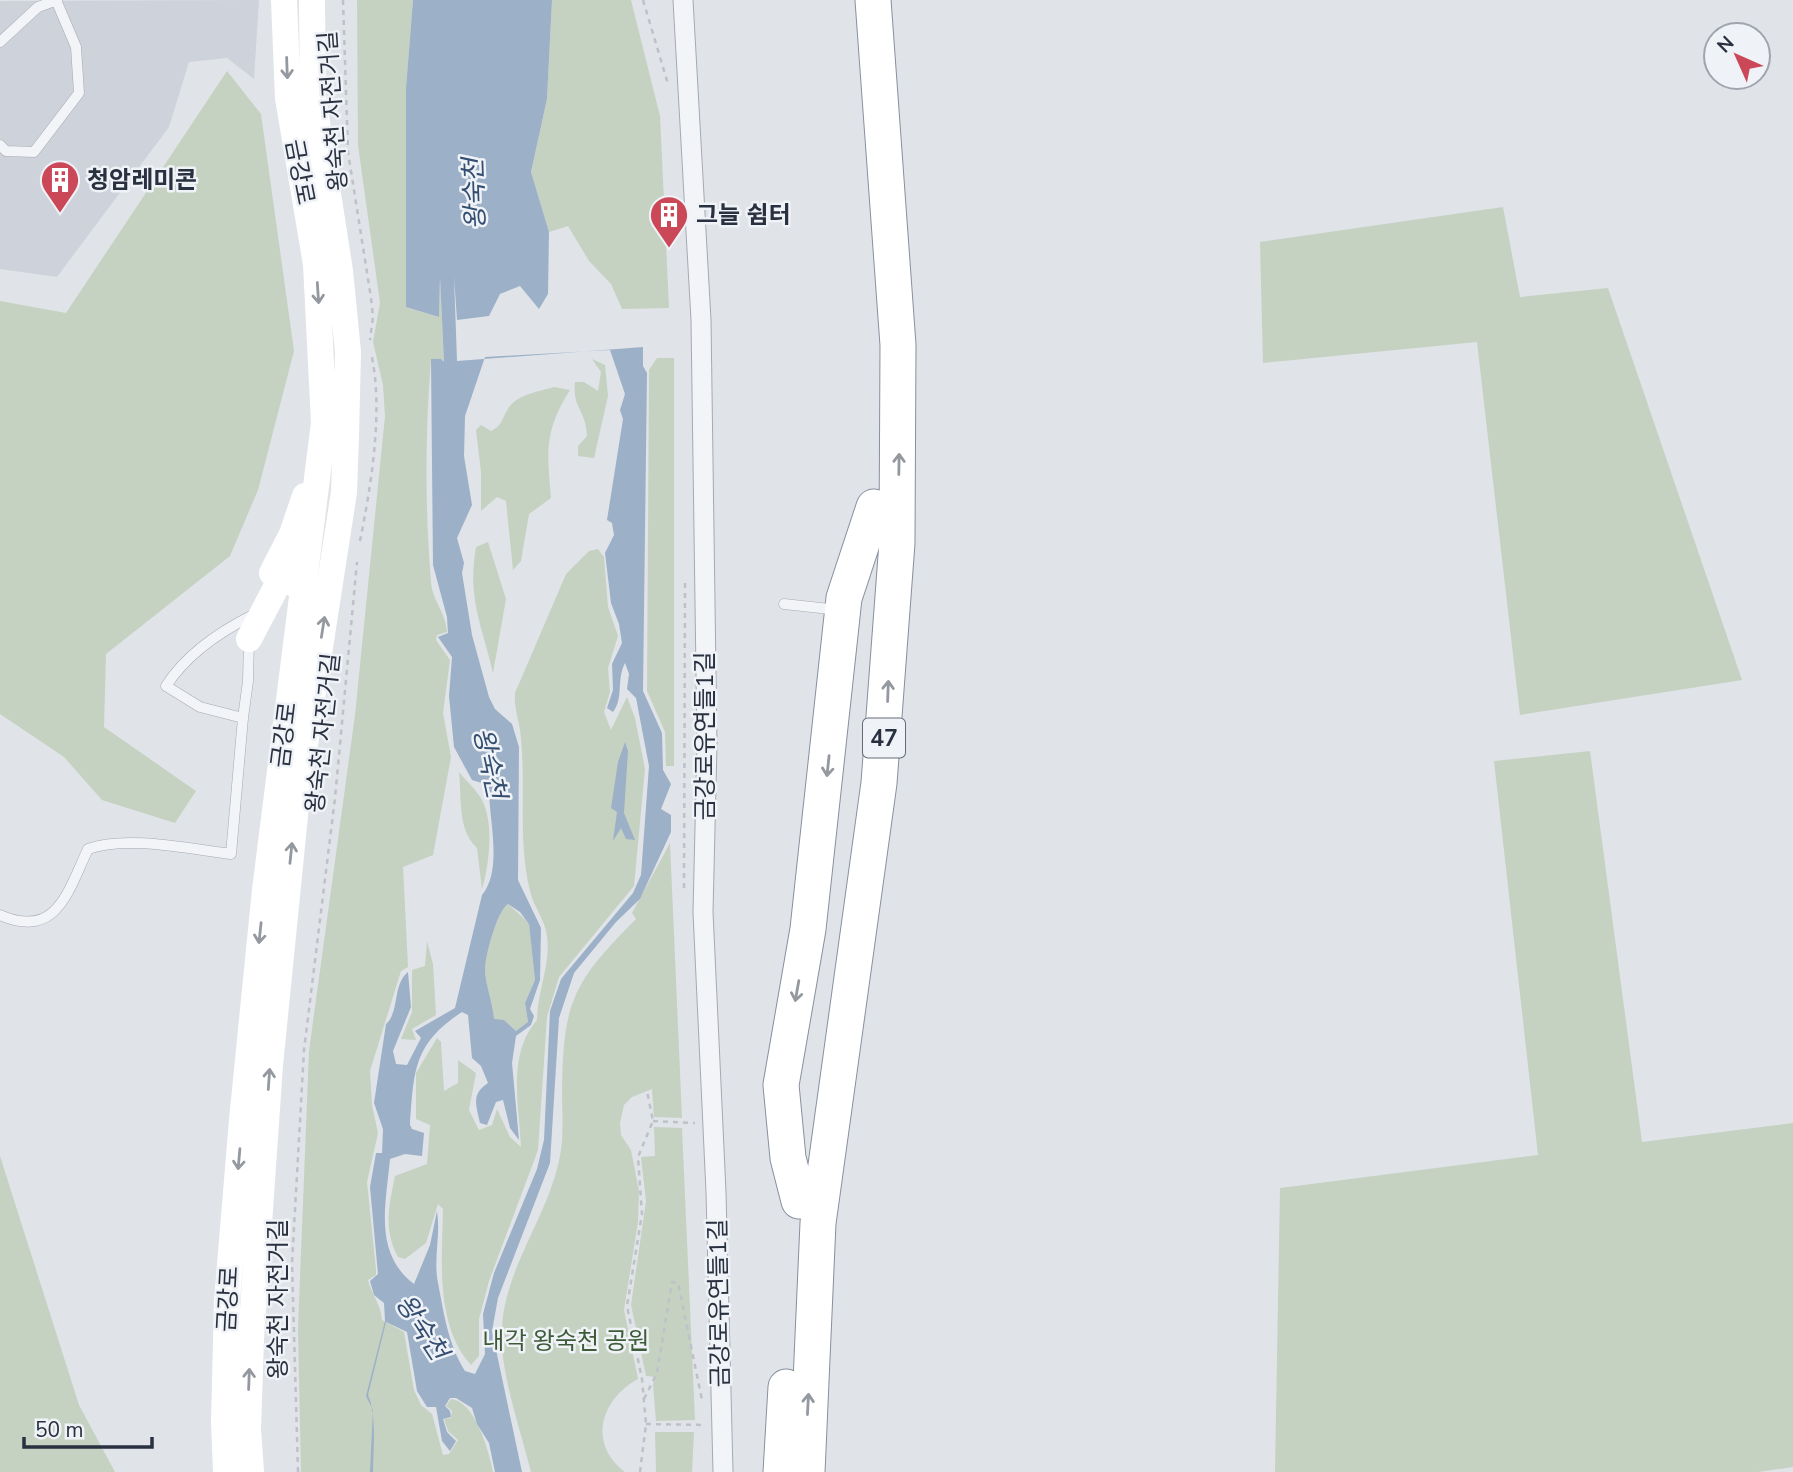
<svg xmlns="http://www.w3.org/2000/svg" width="1793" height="1472" viewBox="0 0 1793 1472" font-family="'Nunito Sans','Noto Sans KR',sans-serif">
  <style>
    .built { fill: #ced2da }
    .green { fill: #c5d2c1 }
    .water { fill: #9cb0c8; fill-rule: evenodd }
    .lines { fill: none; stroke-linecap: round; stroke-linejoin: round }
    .lane-casing { stroke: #a5aab2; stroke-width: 11 }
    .street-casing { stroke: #a5aab2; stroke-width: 21 }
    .highway-casing { stroke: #87909f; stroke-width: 37 }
    .path { stroke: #bec1c7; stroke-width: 2.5; stroke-dasharray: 5 5; stroke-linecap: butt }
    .lane { stroke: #f2f4f7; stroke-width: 10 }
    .street { stroke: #f2f4f7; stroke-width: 19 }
    .secondary { stroke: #fff; stroke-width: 26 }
    .highway { stroke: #fff; stroke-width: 35 }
    .oneway { stroke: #94989f }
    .labels { text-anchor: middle; stroke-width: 5; stroke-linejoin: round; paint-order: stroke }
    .shield { fill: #eff2f6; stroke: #646a76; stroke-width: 2 }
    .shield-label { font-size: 23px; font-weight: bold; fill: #29303f }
    .street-label { font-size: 24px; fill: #29303f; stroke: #eff2f6 }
    .poi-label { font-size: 24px; font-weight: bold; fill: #29303f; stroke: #eff2f6; text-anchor: start }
    .park-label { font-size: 24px; fill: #3c5b36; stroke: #eff2f6 }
    .water-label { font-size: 26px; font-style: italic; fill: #344e72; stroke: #eff2f6 }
  </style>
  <rect width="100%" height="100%" fill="#e0e3e8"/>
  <path class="built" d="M259,0L254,79L227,58L189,62L169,127L57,277L0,269V1Z"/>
  <path class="green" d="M357,0H413L406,88V307L439,317L440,276L444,362L441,359L431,360C425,432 425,509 431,582C432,600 446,613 447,632L437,635L436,640L450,660L443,713L451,757L433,855L403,867L408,967L401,971L370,1071L372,1105L378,1133L367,1182L376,1269V1275L368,1280C372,1295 381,1305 382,1320L404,1332L414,1390L421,1405L432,1414L443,1455L449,1454L458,1440L448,1431L444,1419L451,1418L452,1411L446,1406L451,1399C475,1401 489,1451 493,1472H301L298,1329L309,1051L355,715L385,416L383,385L373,342L380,303L358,145Z
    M552,0H631L660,116L669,308L622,309L611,284L589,261L568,226L549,232L531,172L547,99Z
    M227,71L261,114L294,351L258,490L230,556L106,654L104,727L196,791L175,823L102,800L64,757L0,714V301L66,313Z
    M1503,207L1520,297L1608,288L1742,680L1520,715L1477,342L1263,363L1260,242Z
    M657,358H674V766H666L665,732L647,691L649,370Z
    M592,359L605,365L608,396L594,458L578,456V446L587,436C586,409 572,409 575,382H584L598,391L601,372Z
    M554,387L570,390C544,431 547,452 551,498L529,514L521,561L513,570L506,501L497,497L481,511V472L476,430L481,425L491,431C503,425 501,420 508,409C517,394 538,392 554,387Z
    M488,542L506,599L493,673C482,625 467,599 476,547Z
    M598,549L604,557L608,607L618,636L608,668L610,692L604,712L611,730L627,697L635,718L645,769L634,886L559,977L547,1017L538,1150L489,1281L479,1319V1356L471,1365C435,1325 442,1259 443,1209L438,1204L426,1243L405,1259L398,1257C383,1229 389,1206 395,1176L427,1164L430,1125L416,1119V1073L437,1038L441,1042L444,1091L458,1083V1060L476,1073L469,1110L479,1130L492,1125L497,1109L510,1137L521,1147C519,1104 507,1055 537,1020C537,991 553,960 546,931C543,917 533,905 530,891C517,838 527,783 520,730C518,717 514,707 515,693L566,574L589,551Z
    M1590,751L1642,1142L1793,1123V1467L1758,1472H1275L1280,1188L1538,1155L1494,761Z
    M459,772C466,781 478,791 483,802C494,826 489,865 482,889L477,848C457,829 462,798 459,772Z
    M670,843L682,1118L654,1117L652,1089L632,1097L624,1105L620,1123L621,1135L631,1150L639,1191L638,1222L624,1310L638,1379C601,1399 587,1444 625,1472H531C521,1431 498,1367 502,1326C506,1266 549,1215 560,1156C564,1136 562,1113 562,1092C563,1003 572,983 636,919L632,913Z
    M508,904L529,923L535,980L525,1003L528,1023L516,1031L504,1020H494C493,1004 485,984 485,970C485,956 497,911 508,904Z
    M427,941L433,964L436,1015L412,1029L416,1040L401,1039L412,1012V970L425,966Z
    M654,1127L682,1128L695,1420L656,1421L653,1384L656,1377L646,1376L631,1305L646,1201L641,1157L655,1156Z
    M0,1156L79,1405L115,1472H0Z
    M655,1432H694L692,1472H656Z"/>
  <path class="water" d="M413,0H552L547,99L531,172L549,232L548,294L539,309L520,286L500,294L489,316L457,320L454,276L457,361L643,347V366L647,373L643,691L662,733L663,770L671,784L661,809L671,815V832L640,899L616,922L574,973L559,1018L550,1163L498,1298L492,1331L522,1472H495L489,1443L477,1424L472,1408L456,1398H450L445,1406L450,1411L451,1417L443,1419L447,1432L456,1441L450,1451L442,1441L436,1407H427L417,1391L407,1332L386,1322L368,1395C377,1415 373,1449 373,1472H370L373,1410L366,1396L385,1321L384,1303L374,1295L370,1281L378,1274L370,1187L376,1153H382L383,1129L374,1103L386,1024C400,1012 392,985 408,972L411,1007L393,1051L396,1064L407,1065L421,1038L415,1031L455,1008L482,895C503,869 489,821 489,789L485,784L472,780L454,747L449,696L452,657L438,637L448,633L447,617L433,565L431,359H441L444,362L440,277L439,317L406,307V88ZM610,350L625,394L620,410L623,419L607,520L612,523L614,535L605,553L611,603L619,624L622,643L612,664L613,690L607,708L613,712C624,698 616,680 625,663L629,674L627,689L636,698L649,766L641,875L633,893L561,979L550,1011L544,1140L537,1169L494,1273L483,1314L485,1354L475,1374L465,1371C448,1344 444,1314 438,1283C433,1260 441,1235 437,1211L430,1245L414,1284C373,1253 386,1204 390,1159L405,1154L422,1156L424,1133L412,1129L410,1125C414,1071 413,1044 462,1012L468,1015L472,1058L481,1066L488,1083C471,1094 476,1105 480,1123L487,1125L496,1102L503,1100L510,1128L519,1140L512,1063L516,1036L531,1025L534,1016L530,1009L540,980L541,928L518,880L519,747L512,724L495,709L489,697L472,635L462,573L464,563L457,538L472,505L464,456L465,416L485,357ZM508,904L520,912L529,924L535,980L525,1003L528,1022L516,1031L504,1020L494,1019C493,1004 485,983 485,970C485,956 497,911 508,904Z
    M625,742L628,751L624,813L635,840L626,839L621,828L613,841L617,812L611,808L618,762Z"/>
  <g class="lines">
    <g class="lane-casing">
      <path id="lane" d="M0,42L38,7L57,0
        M0,145L6,151L34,152L79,93L76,47L56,0
        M784,604L839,610
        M249,640L248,681L243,718L200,707L166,686C186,655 221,631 253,615
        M0,915C57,940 68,891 88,849C127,835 189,849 231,854L243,718"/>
    </g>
    <g class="street-casing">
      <path id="street" d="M683,0L701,320L707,744L703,912L716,1192L723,1472"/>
    </g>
    <g class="highway-casing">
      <path id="highway" d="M799,1201L788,1158L781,1085L808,929L844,598L874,507
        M781,1472L786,1387
        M807,1472L818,1223L879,783L897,543L898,345L873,0"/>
    </g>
    <path class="path" d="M343,0L348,152L371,298L373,317L370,340
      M643,0L668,84
      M360,541C371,486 384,409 371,353
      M684,888L685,583
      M653,1121L695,1123
      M644,1399L657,1373L672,1282L678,1283L702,1400
      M646,1424L705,1425
      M298,1472L292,1263L304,1050L335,798L357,562
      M640,1472L646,1424L642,1379L627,1306L642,1214L638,1157L653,1121L647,1091"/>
    <use href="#lane" class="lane"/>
    <use href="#street" class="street"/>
    <path class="secondary" d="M272,573L292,534L305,496
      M249,639L290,561H298L296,585
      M226,1472L224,1422L227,1301L242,1120L265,890L324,423L316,264L288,98L284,0
      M251,1472L248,1429L251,1339L270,1065L297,796L344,492L346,437L348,352L340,271L313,97L312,0"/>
    <use href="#highway" class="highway"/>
  </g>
  <defs><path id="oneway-shaft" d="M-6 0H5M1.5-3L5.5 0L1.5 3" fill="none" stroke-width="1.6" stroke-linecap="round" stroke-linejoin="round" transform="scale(1.75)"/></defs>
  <g class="oneway">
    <use href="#oneway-shaft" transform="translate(287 68) rotate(88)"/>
    <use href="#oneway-shaft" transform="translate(318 293) rotate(86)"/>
    <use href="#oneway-shaft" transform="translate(899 464) rotate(-89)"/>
    <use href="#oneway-shaft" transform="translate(323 627) rotate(-81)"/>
    <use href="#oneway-shaft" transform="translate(888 691) rotate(-88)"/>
    <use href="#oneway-shaft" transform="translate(828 766) rotate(96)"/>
    <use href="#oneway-shaft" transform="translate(291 853) rotate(-84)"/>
    <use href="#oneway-shaft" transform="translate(260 933) rotate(96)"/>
    <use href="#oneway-shaft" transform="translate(797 991) rotate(100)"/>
    <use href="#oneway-shaft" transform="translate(269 1079) rotate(-86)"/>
    <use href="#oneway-shaft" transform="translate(239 1159) rotate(95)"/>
    <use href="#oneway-shaft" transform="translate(249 1379) rotate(-88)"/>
    <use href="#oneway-shaft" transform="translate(808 1404) rotate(-87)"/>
  </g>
  <defs>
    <g id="building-pin" transform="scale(2.0125)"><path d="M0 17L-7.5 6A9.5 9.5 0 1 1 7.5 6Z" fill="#cb4858" stroke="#eff2f6"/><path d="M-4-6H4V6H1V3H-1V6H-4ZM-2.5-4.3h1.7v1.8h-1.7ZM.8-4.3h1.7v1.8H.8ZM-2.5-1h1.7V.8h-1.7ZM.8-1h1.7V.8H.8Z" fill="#fff"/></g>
  </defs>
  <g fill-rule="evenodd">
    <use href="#building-pin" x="60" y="180"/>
    <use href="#building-pin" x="669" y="215"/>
  </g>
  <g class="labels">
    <rect class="shield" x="863" y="718.5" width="42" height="39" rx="5"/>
    <g class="shield-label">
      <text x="884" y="746">47</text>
    </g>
    <g class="street-label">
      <text transform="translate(333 111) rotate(-94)" y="8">왕숙천 자전거길</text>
      <text transform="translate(300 172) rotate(79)" y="8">금강로</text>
      <text transform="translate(323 733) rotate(-84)" y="8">왕숙천 자전거길</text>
      <text transform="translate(284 735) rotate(-83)" y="8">금강로</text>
      <text transform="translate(705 736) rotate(-90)" y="8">금강로유연들1길</text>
      <text transform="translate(228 1299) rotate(-87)" y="8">금강로</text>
      <text transform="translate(278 1299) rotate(-90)" y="8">왕숙천 자전거길</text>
      <text transform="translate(719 1303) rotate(-91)" y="8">금강로유연들1길</text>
    </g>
    <g class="poi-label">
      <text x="87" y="188">청암레미콘</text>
      <text x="696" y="223">그늘 쉼터</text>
    </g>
    <g class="park-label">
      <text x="566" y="1349">내각 왕숙천 공원</text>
    </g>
    <g class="water-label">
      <text transform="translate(474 194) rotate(-92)" y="9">왕숙천</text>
      <text transform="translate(490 763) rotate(78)" y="9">왕숙천</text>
      <text transform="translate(422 1327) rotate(57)" y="9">왕숙천</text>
    </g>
  </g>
  <g transform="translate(1737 56) rotate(315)"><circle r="33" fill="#eff2f6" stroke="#a0a4ad" stroke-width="2"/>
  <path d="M0-5L12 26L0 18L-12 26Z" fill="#cb4858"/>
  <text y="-10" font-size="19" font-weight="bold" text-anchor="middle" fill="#29303f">N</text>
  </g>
  <path d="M24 1437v10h128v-10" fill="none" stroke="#29303f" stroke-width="3.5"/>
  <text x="35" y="1437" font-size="21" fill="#29303f" stroke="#eff2f6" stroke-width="5" paint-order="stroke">50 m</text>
</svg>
